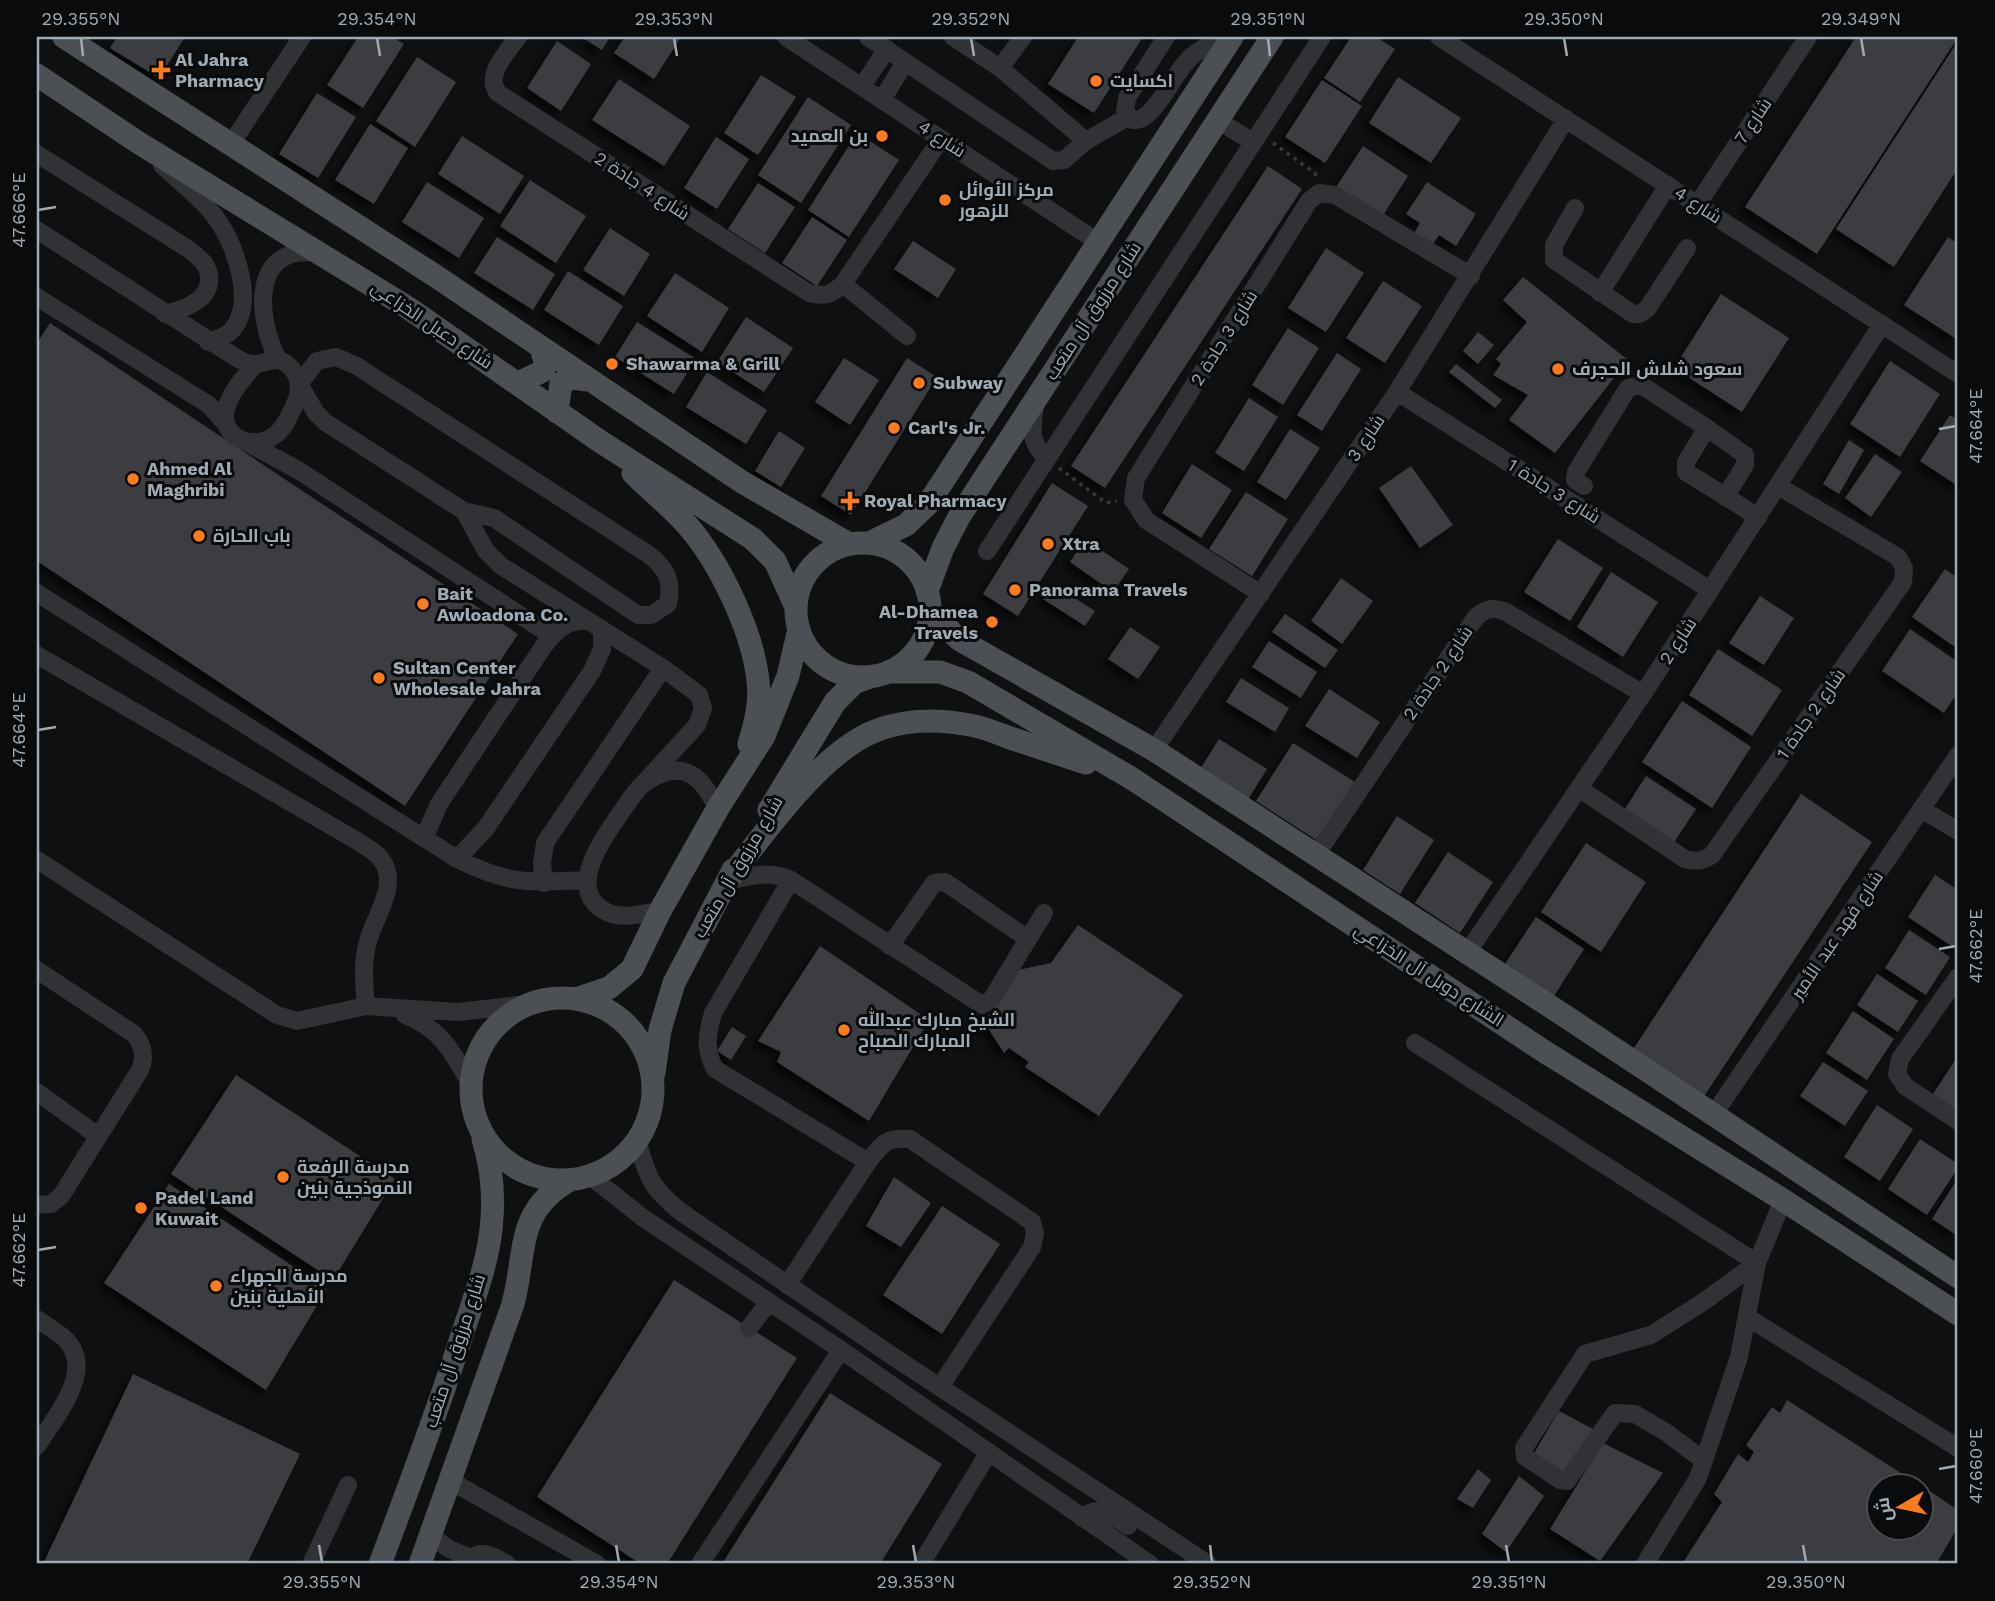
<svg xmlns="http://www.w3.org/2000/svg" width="1995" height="1601" viewBox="0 0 1995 1601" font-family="'Work Sans',Cairo,sans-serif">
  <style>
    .building { fill: #3b3e41; filter: url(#shadow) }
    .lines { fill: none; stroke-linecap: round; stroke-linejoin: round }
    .path { stroke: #363a3d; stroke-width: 3.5; stroke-dasharray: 3.5 5; stroke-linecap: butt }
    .minor { stroke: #303236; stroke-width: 18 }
    .major { stroke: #4c5055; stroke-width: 23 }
    .ticks { fill: none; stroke: #9faab3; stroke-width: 2.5 }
    .poi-dot { fill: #fc7b1c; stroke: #0a0b0c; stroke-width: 2.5 }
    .labels { text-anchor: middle; stroke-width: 6; stroke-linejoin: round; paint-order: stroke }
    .poi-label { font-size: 18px; font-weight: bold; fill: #9faab3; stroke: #0a0b0c; text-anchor: start }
    .street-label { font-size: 18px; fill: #9faab3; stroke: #0a0b0c }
    .neatline { fill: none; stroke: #9faab3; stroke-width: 2.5 }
    .ticks-label { font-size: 18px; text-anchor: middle; fill: #9faab3 }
  </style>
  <defs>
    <filter id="shadow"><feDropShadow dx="-5.5" dy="5.5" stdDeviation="3.5" flood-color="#0009"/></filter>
  </defs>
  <rect width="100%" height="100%" fill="#0f1011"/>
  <path class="building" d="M117,37H185L159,78L110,48Z
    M358,37H392L404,44L363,108L327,85Z
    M581,37H610L602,50Z
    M625,37H681L654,79L614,53Z
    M1078,37H1143L1094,113L1048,84Z
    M1351,37H1376L1395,49L1360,102L1324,78Z
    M1856,37H1958L1817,254L1745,207Z
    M557,41L591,64L561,111L527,88Z
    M1958,41V168L1894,267L1836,229Z
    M417,57L456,82L415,147L376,121Z
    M761,75L796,97L758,155L724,133Z
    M1398,77L1461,118L1431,163L1369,123Z
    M619,79L690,126L664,166L592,120Z
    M1322,80L1362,106L1325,163L1285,137Z
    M317,93L356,117L318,178L279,154Z
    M808,97L851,125L801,203L758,175Z
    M370,124L408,148L374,204L335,180Z
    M857,133L899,160L849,237L808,210Z
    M462,136L524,176L500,214L438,174Z
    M716,137L749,159L717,209L684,188Z
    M1363,146L1408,176L1382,217L1336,187Z
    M1268,166L1302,189L1105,488L1071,466Z
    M530,180L586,216L556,263L500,226Z
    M427,182L484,218L459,258L402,222Z
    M1427,182L1476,214L1456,246L1439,235L1431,247L1413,235L1420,223L1406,214Z
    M758,183L795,207L765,253L728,229Z
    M812,217L847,240L817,286L782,263Z
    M610,228L650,254L624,296L583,270Z
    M497,237L555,274L533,310L474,273Z
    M1948,237L1958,244V340L1904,305Z
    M913,241L956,269L938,298L894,269Z
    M1326,248L1364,273L1326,332L1288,308Z
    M568,271L623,306L599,345L544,310Z
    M675,273L729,308L702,352L647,316Z
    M1523,277L1628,360L1555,453L1509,420L1528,395L1493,375L1501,364L1496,359L1527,322L1503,300Z
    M1383,281L1422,306L1385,363L1346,338Z
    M1721,294L1789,338L1742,412L1674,368Z
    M746,317L793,348L764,392L717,362Z
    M637,322L696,359L674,394L615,357Z
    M50,323L518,634L405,806L37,561V343Z
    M1288,328L1319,348L1283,405L1252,385Z
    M1478,332L1494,345L1478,364L1463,351Z
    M1337,353L1361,369L1322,431L1297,415Z
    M844,358L879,380L850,425L815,402Z
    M907,358L937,377L851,515L821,496Z
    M1890,361L1940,394L1900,457L1850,424Z
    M1456,364L1502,400L1495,408L1449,372Z
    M707,372L767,410L746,444L686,407Z
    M1249,398L1278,417L1244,471L1215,453Z
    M1950,415L1958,420V486L1920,461Z
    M1290,429L1320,448L1286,500L1257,482Z
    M779,431L805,448L781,487L755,471Z
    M1849,440L1864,450L1839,494L1823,484Z
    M1875,454L1902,472L1871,517L1845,498Z
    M1192,464L1232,490L1201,538L1162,513Z
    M1411,466L1453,525L1420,548L1379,488Z
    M1052,483L1088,506L1018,616L983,594Z
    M1246,492L1288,519L1252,576L1209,549Z
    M1085,539L1129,569L1113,592L1070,562Z
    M1558,539L1603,568L1570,621L1524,592Z
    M1945,569L1958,578V649L1912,617Z
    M1611,572L1658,602L1623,657L1577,627Z
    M1341,578L1373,601L1342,644L1311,621Z
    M1053,584L1095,611L1085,626L1043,599Z
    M1760,596L1794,618L1764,665L1729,643Z
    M1285,614L1338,650L1325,668L1272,632Z
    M1130,627L1160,647L1138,679L1108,659Z
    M1910,629L1958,662V692L1944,713L1882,671Z
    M1269,641L1317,672L1301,698L1252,667Z
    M1718,649L1782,690L1752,736L1689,695Z
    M1241,678L1289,708L1275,732L1226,702Z
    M1329,689L1380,722L1357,758L1305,726Z
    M1682,701L1751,747L1712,808L1642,762Z
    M1219,739L1267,769L1247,801L1199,771Z
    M1293,743L1355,782L1318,841L1256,801Z
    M1646,776L1696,809L1671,847L1621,815Z
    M1801,794L1872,842L1701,1101L1630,1054Z
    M1397,816L1434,840L1400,894L1363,870Z
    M1586,843L1646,882L1601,952L1541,912Z
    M1448,852L1493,882L1460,933L1415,903Z
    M1935,875L1958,890V939L1953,947L1908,917Z
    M1536,917L1584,949L1554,996L1505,964Z
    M1078,925L1183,995L1099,1116L1025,1067L1029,1062L1009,1048L1004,1053L984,1022L1018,970L1051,963Z
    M1909,930L1950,957L1926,995L1885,968Z
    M820,946L929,1020L869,1121L777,1062L781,1052L758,1041Z
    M1877,974L1918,1001L1898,1032L1857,1005Z
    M1853,1011L1894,1039L1867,1080L1826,1053Z
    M732,1027L746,1036L731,1060L717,1051Z
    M1958,1056V1111L1933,1094Z
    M1823,1062L1868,1091L1845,1126L1800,1096Z
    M236,1075L395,1179L333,1280L171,1174Z
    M1877,1105L1913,1129L1880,1181L1844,1157Z
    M1920,1139L1958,1164V1168L1927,1215L1888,1189Z
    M894,1177L931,1203L901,1247L866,1226Z
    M1958,1178V1236L1932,1219Z
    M169,1184L327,1289L266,1390L104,1283Z
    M942,1206L1000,1244L942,1334L883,1295Z
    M674,1280L797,1358L667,1564H641L537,1497Z
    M133,1374L300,1454L247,1564H43Z
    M830,1393L942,1464L880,1564H722Z
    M1787,1400L1921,1486H1880V1528H1922V1486L1958,1510V1527L1936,1564H1682L1722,1502L1714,1494L1738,1454L1748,1462L1754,1452L1746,1445L1772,1407L1780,1413Z
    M1559,1411L1595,1430L1564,1475L1533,1455Z
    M1603,1443L1663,1473L1600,1561L1550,1529Z
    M1478,1469L1491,1480L1473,1508L1457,1499Z
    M1519,1476L1544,1496L1506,1552L1482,1534Z"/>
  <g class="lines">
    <path class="path" d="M1273,143L1315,173L1316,178
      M1059,468L1106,503L1117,501"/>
    <path class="minor" d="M518,37C507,52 484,76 498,93L809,293C825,297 831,295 843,284L941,139
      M786,37L1098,242
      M868,37L1053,161L1064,160L1086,141L1128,117
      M953,37L1000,68L1086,141
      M1166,37L1127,98L1125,111L1132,120C1154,124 1174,71 1191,57C1201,48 1213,43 1225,37
      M1439,37L1958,374
      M1000,68L1023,37
      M862,86L887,49
      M882,100L905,62
      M1217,120L1253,142
      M231,144L302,37
      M37,154L190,250C195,255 203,260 206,266C220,296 187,309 165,314
      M162,165C179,182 202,198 216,218C235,243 256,303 232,330C226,337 217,339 208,342
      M1697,205L1808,37
      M1575,208L1554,245V260L1633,314H1640L1647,309L1687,248
      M37,230L238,359C243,361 248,364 253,364C266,365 275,354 288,365C300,375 301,390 295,404C290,414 285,428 275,435C254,452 219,438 226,409C231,391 244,377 256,364
      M843,284L907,336
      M1600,293L1668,185
      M37,297L209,405L226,424
      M278,359C255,316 251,240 322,254
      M1397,392L1710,590
      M1035,405C1032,430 1028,440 1047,459
      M1707,428L1745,455V465L1725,497
      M248,443L298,470L552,636
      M1584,486L1575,480L1576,472L1628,388L1641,385L1707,428L1686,462V472L1758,517
      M464,511L494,518L638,615H651L668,604C673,580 666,568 648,554L355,365L336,357L317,361L299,384L316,413L325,422L464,511L486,551L500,565L663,668L699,695L703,708L697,725L642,785
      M987,551L1322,37
      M37,593L457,859C512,886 529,882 588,880
      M1261,594L1146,520L1133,500L1136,478L1309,201L1319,193L1335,195L1471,276
      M37,655L359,842C366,847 376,852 381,859C400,884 375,916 368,941C362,963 364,984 366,1006
      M1154,750L1397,392L1566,119
      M1580,789L1685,859C1696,862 1703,861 1712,855L1903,582L1904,568L1898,557L1778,486
      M1923,810L1958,831
      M424,838L439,804L543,647C556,630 567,619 588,621
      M1316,855L1476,617C1486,608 1494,607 1506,612L1643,694
      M457,859L486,828L592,671L602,649V629
      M37,860L277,1015L297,1021L366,1006L458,1012L528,1004
      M727,881C750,876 769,870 791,880L982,1005L991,1000L1044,913
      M544,883L542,863L545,843L663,668
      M660,911C644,913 622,920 607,912C563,891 605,835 622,811C628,803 634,792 642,785C651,777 669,769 681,771C700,774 709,794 718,808
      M890,946L934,883L945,882L1028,939
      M1467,953L1643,694L1882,324
      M37,970L134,1034C143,1045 146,1056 140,1070L61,1196L51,1204L37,1205
      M1958,977L1900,1059L1897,1074L1905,1086L1958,1121
      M405,1015C443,1030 453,1053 472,1087
      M1415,1043L1757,1263L1703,1302L1651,1335L1585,1354L1524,1448L1525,1457L1560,1480L1567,1481L1615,1413L1635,1414L1667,1433L1703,1460
      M37,1092L98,1136
      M1714,1114L1958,755
      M637,1140C648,1178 650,1187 681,1212L891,1355L1208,1564
      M868,1162C882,1144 885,1137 910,1139L1032,1222L1035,1233L1032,1247L940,1387
      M590,1176L642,1217L841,1350L1150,1564
      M787,1285L868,1162L715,1069C704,1049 707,1034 713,1013L791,880
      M1747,1317L1958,1448
      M37,1319C46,1325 56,1331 64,1338C98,1369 54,1418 37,1446
      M749,1328L769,1302
      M449,1480L597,1564
      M1082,1518C1098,1503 1113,1516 1128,1526
      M430,1535L449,1549L471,1558
      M311,1564L348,1485
      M466,1564C478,1547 492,1555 507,1564
      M700,1564L841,1350
      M921,1564L989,1452
      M1645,1564L1698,1478L1739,1357L1757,1263L1783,1200"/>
    <path class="major" d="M64,37L434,275L742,482L849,544
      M37,75L139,143L407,307L601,442L753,539L775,561L796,607
      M518,383L543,371L546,364L541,348
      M557,412L561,383L572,378L588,380
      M633,473C651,491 671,507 688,526C720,563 753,632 758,681C761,702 755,724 749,744
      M869,543L906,525L928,504L1232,37
      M796 610a67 67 0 1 1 134 0a67 67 0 1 1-134 0Z
      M927,591L943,548L959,517L1272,37
      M930,612L960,640L1154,750L1568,1018L1958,1277
      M888,672H940L968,682L1131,778L1545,1052L1783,1200L1958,1314
      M769,810L835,702L854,683L873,676
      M727,881C763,835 821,752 875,731C905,719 939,719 970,725C983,727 997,733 1010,738C1035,746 1061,755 1086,763
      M471 1089a91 91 0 1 1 182 0a91 91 0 1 1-182 0Z
      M576,999L609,988L632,969L660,911L718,808L764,736L788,676L799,629
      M654,1073L660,1030L674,983L733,870
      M380,1564C409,1487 438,1410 463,1332C475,1296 490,1257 492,1218C494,1191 491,1165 483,1139
      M420,1564L513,1304C527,1251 515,1211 570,1180"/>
  </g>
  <path class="ticks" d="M81,38L83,56M377,38L380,56M674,38L677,56M971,38L974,56M1268,38L1270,56M1564,38L1567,56M1861,38L1864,56M38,210L56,207M1939,429L1956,426M38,730L56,727M1939,949L1956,946M38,1250L56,1247M1939,1469L1956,1466M319,1545L322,1562M616,1545L619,1562M913,1545L916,1562M1210,1545L1212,1562M1506,1545L1509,1562M1803,1545L1806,1562"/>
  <g class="poi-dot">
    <path d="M157.5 59.5h7v7h7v7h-7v7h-7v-7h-7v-7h7z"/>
    <circle cx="1096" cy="81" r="7"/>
    <circle cx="882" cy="136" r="7"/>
    <circle cx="945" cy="200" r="7"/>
    <circle cx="612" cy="364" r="7"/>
    <circle cx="1558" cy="369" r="7"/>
    <circle cx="919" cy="383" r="7"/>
    <circle cx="894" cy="428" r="7"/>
    <circle cx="133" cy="479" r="7"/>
    <path d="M846.5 490.5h7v7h7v7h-7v7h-7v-7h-7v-7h7z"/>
    <circle cx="199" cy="536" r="7"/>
    <circle cx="1048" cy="544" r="7"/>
    <circle cx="1015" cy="590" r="7"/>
    <circle cx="423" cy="604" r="7"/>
    <circle cx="992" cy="622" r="7"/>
    <circle cx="379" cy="678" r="7"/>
    <circle cx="844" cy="1030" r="7"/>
    <circle cx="283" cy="1177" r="7"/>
    <circle cx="141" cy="1208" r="7"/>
    <circle cx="216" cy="1286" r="7"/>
  </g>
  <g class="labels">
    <g class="poi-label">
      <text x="175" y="66">Al Jahra<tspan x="175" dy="21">Pharmacy</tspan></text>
      <text x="1110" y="87">اكسايت</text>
      <text x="868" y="142" text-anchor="end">بن العميد</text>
      <text x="959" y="196">مركز الأوائل<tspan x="959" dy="21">للزهور</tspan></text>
      <text x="626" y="370">Shawarma &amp; Grill</text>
      <text x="1572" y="375">سعود شلاش الحجرف</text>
      <text x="933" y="389">Subway</text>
      <text x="908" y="434">Carl's Jr.</text>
      <text x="147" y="475">Ahmed Al<tspan x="147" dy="21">Maghribi</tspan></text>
      <text x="864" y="507">Royal Pharmacy</text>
      <text x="213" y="542">باب الحارة</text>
      <text x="1062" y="550">Xtra</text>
      <text x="1029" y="596">Panorama Travels</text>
      <text x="437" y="600">Bait<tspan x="437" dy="21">Awloadona Co.</tspan></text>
      <text x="978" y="618" text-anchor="end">Al-Dhamea<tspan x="978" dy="21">Travels</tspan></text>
      <text x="393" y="674">Sultan Center<tspan x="393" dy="21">Wholesale Jahra</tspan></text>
      <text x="858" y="1026">الشيخ مبارك عبدالله<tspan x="858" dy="21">المبارك الصباح</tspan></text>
      <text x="297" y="1173">مدرسة الرفعة<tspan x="297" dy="21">النموذجية بنين</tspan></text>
      <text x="155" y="1204">Padel Land<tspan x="155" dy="21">Kuwait</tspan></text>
      <text x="230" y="1282">مدرسة الجهراء<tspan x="230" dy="21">الأهلية بنين</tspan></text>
    </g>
    <g class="street-label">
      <text transform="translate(1753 121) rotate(-56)" y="6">شارع 7</text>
      <text transform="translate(942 139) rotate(33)" y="6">شارع 4</text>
      <text transform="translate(642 186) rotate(33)" y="6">شارع 4 جادة 2</text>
      <text transform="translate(1698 205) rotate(33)" y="6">شارع 4</text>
      <text transform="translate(1093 311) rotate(-57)" y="6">شارع مرزوق آل متعب</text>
      <text transform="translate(432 325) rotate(34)" y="6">شارع دعبل الخزاعي</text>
      <text transform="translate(1224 338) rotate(-58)" y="6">شارع 3 جادة 2</text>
      <text transform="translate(1366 438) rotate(-56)" y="6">شارع 3</text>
      <text transform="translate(1554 491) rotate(32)" y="6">شارع 3 جادة 1</text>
      <text transform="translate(1678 641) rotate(-57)" y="6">شارع 2</text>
      <text transform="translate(1438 673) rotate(-56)" y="6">شارع 2 جادة 2</text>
      <text transform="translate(1811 714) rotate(-55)" y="6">شارع 2 جادة 1</text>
      <text transform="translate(738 867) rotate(-60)" y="6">شارع مرزوق آل متعب</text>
      <text transform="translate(1837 935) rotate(-56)" y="6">شارع فهد عبد الأمير</text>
      <text transform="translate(1429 975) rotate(33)" y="6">الشارع دوبل آل الخزاعي</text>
      <text transform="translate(455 1351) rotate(-72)" y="6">شارع مرزوق آل متعب</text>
    </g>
  </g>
  <rect width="1995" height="1601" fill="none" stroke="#0a0b0c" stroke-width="77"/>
  <g transform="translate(1900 1507) rotate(261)"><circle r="33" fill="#0a0b0c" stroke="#464b4f" stroke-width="2"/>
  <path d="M0-5L12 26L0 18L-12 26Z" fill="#fc7b1c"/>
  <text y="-10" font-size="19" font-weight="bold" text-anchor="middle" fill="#9faab3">ش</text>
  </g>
  <rect x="38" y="38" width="1918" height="1524" class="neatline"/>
  <g class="ticks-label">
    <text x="81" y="25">29.355°N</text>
    <text x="377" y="25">29.354°N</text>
    <text x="674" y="25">29.353°N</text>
    <text x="971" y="25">29.352°N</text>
    <text x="1268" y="25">29.351°N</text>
    <text x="1564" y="25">29.350°N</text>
    <text x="1861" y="25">29.349°N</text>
    <text transform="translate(19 210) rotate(-90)" y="6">47.666°E</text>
    <text transform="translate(1976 426) rotate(-90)" y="6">47.664°E</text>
    <text transform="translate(19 730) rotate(-90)" y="6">47.664°E</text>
    <text transform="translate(1976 946) rotate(-90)" y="6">47.662°E</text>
    <text transform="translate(19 1250) rotate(-90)" y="6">47.662°E</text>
    <text transform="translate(1976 1466) rotate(-90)" y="6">47.660°E</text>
    <text x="322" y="1588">29.355°N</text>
    <text x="619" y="1588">29.354°N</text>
    <text x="916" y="1588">29.353°N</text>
    <text x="1212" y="1588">29.352°N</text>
    <text x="1509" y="1588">29.351°N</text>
    <text x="1806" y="1588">29.350°N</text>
  </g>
</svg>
